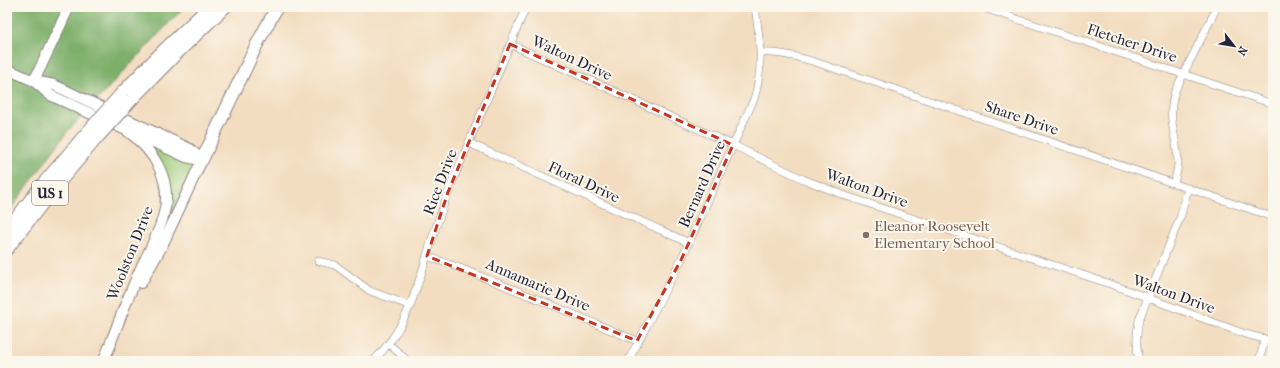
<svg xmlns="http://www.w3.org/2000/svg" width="1280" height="368" viewBox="0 0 1280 368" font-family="'IM FELL French Canon',serif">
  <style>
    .green { fill: #9bcb79; stroke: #5e765a }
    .forest { fill: #7caf69; stroke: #4f6852 }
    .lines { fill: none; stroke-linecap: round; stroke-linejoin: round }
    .minor-casing { stroke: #8a807e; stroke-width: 8 }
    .primary-casing { stroke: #8a807e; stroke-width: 12 }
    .motorway-casing { stroke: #8a807e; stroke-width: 14 }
    .minor { stroke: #fff; stroke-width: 7 }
    .primary { stroke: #fff; stroke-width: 10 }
    .motorway { stroke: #fff; stroke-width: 12 }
    .motorway-bridge-casing { stroke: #8a807e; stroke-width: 14; stroke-linecap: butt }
    .motorway-bridge { stroke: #fff; stroke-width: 12 }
    .marked { fill: none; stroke: #c8321e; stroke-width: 3; stroke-dasharray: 8 5; stroke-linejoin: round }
    .education-dot { fill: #8d6e63; stroke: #fbf7ec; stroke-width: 1.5 }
    .labels { text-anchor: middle; stroke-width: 4; stroke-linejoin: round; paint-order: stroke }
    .shield { fill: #fbf7ec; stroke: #636270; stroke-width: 1 }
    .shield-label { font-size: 14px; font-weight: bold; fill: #22223b }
    .street-label { font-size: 15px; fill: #22223b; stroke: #fbf7ec }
    .education-label { font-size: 15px; fill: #785e54; stroke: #fbf7ec; text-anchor: start }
  </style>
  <rect width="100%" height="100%" fill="#fbf7ec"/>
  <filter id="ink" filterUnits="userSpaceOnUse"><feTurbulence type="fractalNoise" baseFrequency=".025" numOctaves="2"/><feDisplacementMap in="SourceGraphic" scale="8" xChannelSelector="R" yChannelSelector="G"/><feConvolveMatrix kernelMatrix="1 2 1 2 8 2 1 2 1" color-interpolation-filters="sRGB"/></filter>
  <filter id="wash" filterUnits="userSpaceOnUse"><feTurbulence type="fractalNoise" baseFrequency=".012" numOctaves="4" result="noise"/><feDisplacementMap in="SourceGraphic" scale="16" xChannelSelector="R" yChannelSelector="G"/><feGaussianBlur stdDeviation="0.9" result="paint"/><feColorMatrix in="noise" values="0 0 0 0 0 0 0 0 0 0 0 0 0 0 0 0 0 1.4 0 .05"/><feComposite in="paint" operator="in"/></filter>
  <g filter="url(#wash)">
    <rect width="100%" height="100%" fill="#f3ddc0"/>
    <path class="green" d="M158,148L192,163L191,171L170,216L167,215L155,152Z"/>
    <path class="forest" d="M7,7H184L68,131L7,214Z"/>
  </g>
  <g filter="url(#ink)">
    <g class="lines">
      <g class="minor-casing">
        <path id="minor" d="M981,7L1273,104
          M510,44L733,145L803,179L846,196L1116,286L1245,334L1273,341
          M761,53C779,52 794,56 812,61L1273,217
          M469,143L689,243
          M1174,183C1176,176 1178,169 1178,162C1177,135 1166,120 1175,91L1217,7
          M427,256C498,281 568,312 637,341
          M318,261L335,265L370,291L411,306
          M389,344L408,361
          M373,361C403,332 413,301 425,262C432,238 440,215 448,192L526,7
          M628,361L681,260L754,99C764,67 760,40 755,7
          M1139,361C1136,347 1136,334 1139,320L1181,215L1188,188
          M1259,361L1265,339"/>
      </g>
      <g class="primary-casing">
        <path id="primary" d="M7,69L34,81L54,85L190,149L202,160
          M34,81L69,7
          M35,82L50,95L126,130L145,138L186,157L201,160
          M141,283L161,248L202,160
          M108,350C118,323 128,297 140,270C148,253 158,235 163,217C174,181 154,150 126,130
          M103,361L111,344"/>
      </g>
      <g class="motorway-casing">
        <path id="motorway" d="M121,94L166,48L209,7
          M132,99L174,56L225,7
          M202,160L258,42L277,7
          M7,230L42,185L85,135
          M7,249L51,192L95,140"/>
      </g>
      <use href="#minor" class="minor"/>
      <use href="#primary" class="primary"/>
      <use href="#motorway" class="motorway"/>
      <g class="motorway-bridge-casing">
        <path id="motorway-bridge" d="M85,135L121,94
          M95,140L132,99"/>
      </g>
      <use href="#motorway-bridge" class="motorway-bridge"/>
    </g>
  </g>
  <path class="marked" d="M510,44L733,145L681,260L637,341L427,256L448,192Z"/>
  <circle class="education-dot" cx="866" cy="235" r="4"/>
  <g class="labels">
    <rect class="shield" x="32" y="181" width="36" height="24" rx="3"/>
    <g class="shield-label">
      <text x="50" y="198">US 1</text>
    </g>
    <g class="street-label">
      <text transform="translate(1132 43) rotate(18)" y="5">Fletcher Drive</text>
      <text transform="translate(572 58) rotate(25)" y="5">Walton Drive</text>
      <text transform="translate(1022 118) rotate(19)" y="5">Share Drive</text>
      <text transform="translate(440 182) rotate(-69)" y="5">Rice Drive</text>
      <text transform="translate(584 182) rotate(25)" y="5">Floral Drive</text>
      <text transform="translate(702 184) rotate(-66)" y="5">Bernard Drive</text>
      <text transform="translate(867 188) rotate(20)" y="5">Walton Drive</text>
      <text transform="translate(130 253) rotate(-68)" y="5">Woolston Drive</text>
      <text transform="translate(538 285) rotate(23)" y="5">Annamarie Drive</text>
      <text transform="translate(1174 294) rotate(20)" y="5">Walton Drive</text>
    </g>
    <g class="education-label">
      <text x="874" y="231">Eleanor Roosevelt<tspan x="874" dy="17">Elementary School</tspan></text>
    </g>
  </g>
  <rect width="1280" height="368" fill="none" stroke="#fbf7ec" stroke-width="24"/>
  <g transform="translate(1234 46) rotate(121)" stroke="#fbf7ec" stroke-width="3" paint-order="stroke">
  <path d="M0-3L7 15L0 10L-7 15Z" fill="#22223b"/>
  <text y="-6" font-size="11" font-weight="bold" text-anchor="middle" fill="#22223b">N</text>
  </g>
</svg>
